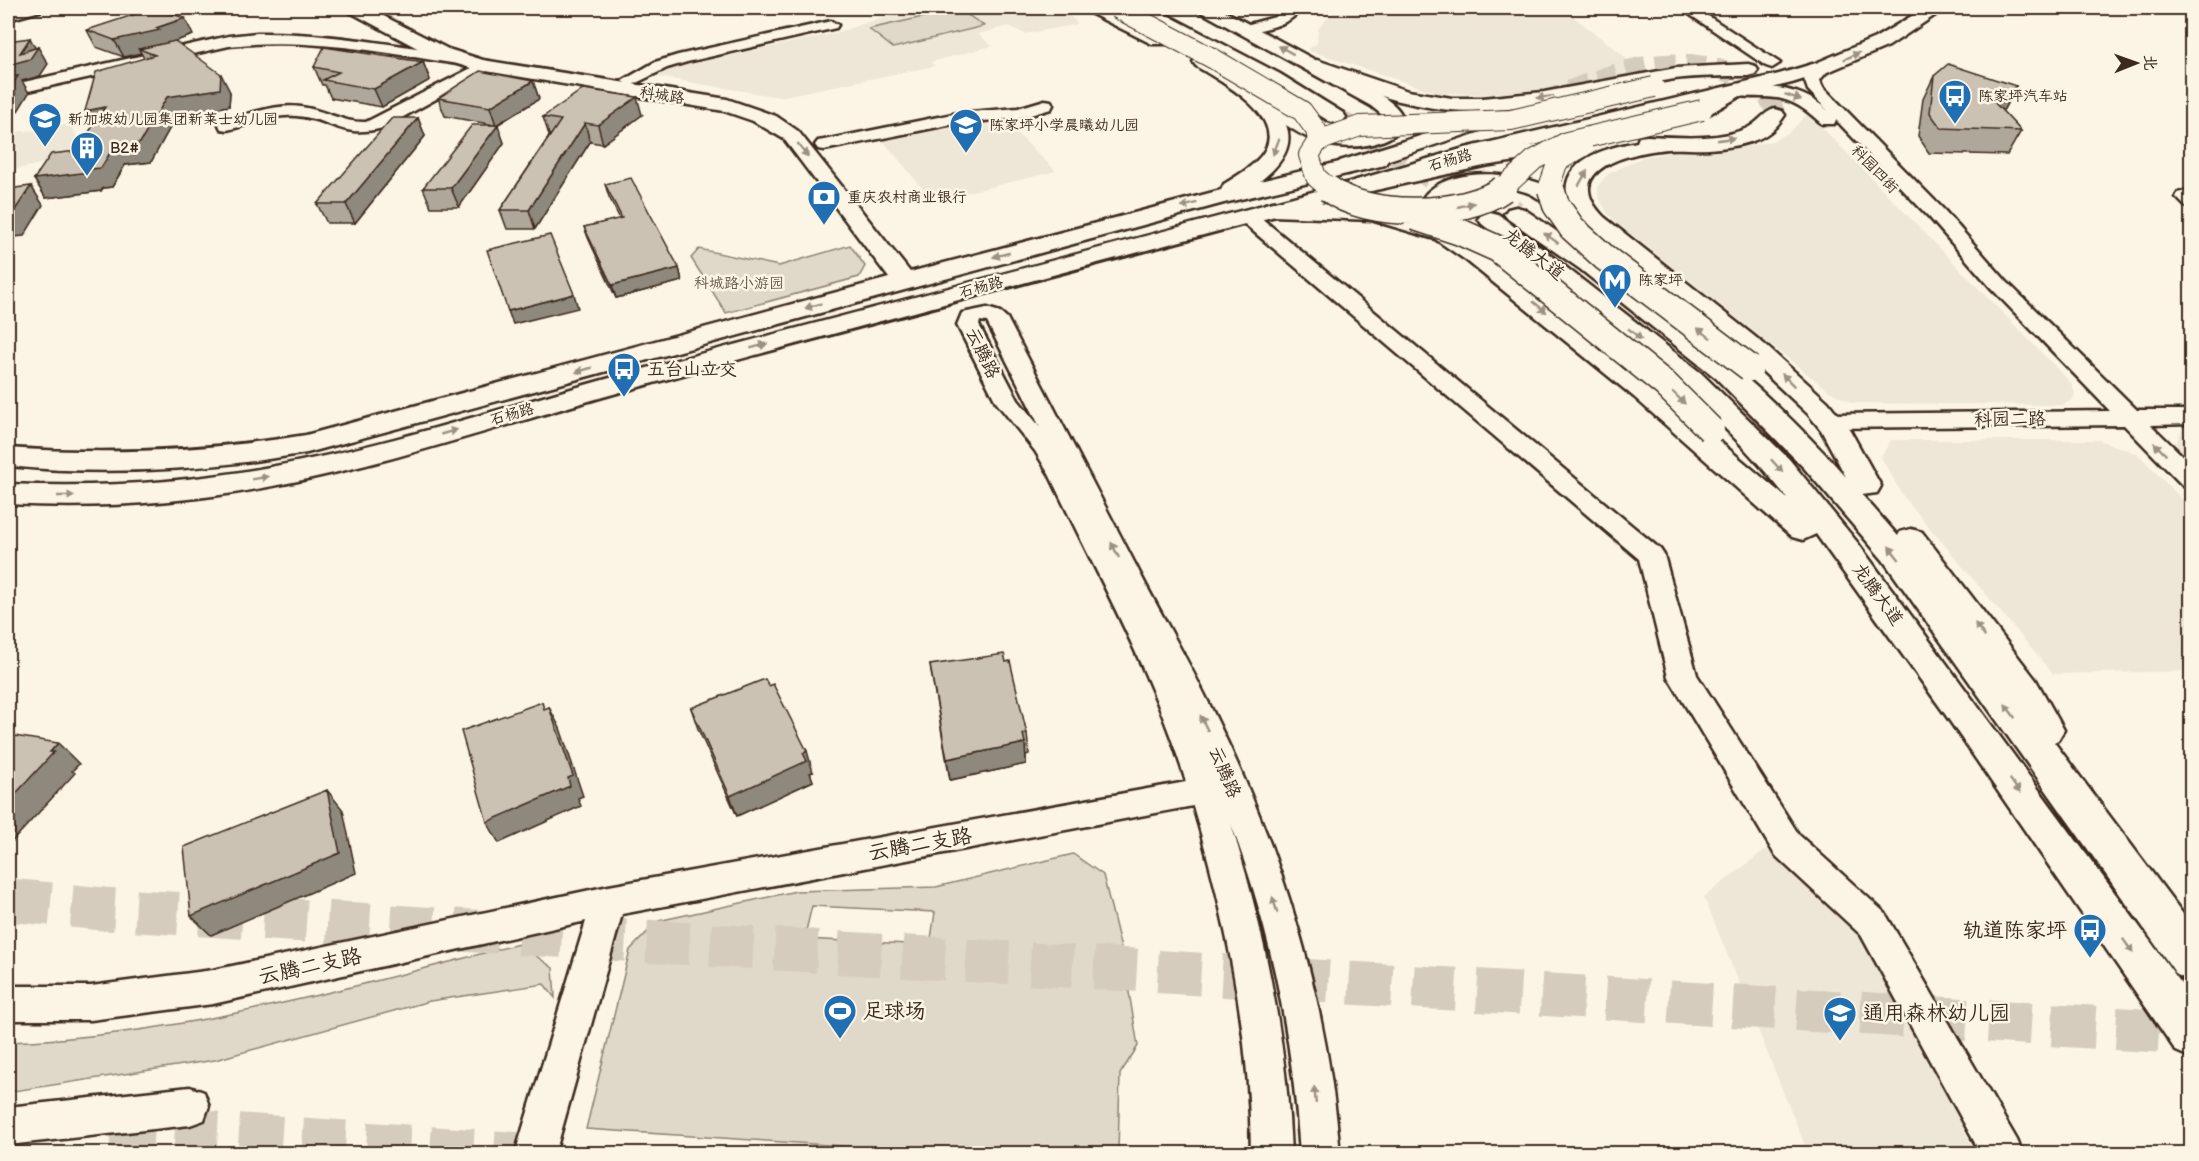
<svg xmlns="http://www.w3.org/2000/svg" width="2199" height="1161" viewBox="0 0 2199 1161" font-family="'Balsamiq Sans','LXGW WenKai TC',sans-serif">
  <style>
    .built { fill: #eee6d6 }
    .green { fill: #e0d8c8; stroke: #8e8173; stroke-width: 1.5; fill-rule: evenodd }
    .lines { fill: none; stroke-linecap: round; stroke-linejoin: round }
    .highway-tunnel-far2 { stroke: #d5ccbd; stroke-width: 20; stroke-dasharray: 20 10; stroke-linecap: butt }
    .highway-tunnel-far1 { stroke: #d5ccbd; stroke-width: 26; stroke-dasharray: 26 13; stroke-linecap: butt }
    .highway-tunnel { stroke: #d5ccbd; stroke-width: 43; stroke-dasharray: 43 21; stroke-linecap: butt }
    .minor-casing { stroke: #3b2a1e; stroke-width: 5 }
    .major-casing { stroke: #3b2a1e; stroke-width: 5 }
    .highway-casing { stroke: #3b2a1e; stroke-width: 5 }
    .minor { fill: #fcf5e5; fill-rule: evenodd }
    .major { fill: #fcf5e5; fill-rule: evenodd }
    .highway { fill: #fcf5e5; fill-rule: evenodd }
    .highway-bridge-far1-casing { stroke: #3b2a1e; stroke-width: 22; stroke-linecap: butt }
    .highway-bridge-casing { stroke: #3b2a1e; stroke-width: 29; stroke-linecap: butt }
    .highway-bridge-far1 { stroke: #fcf5e5; stroke-width: 20 }
    .highway-bridge { stroke: #fcf5e5; stroke-width: 26 }
    .wall { fill: #afa79a; stroke: #3b2a1e; stroke-width: 1.5 }
    .shaded-wall { fill: #8f887d; stroke: #3b2a1e; stroke-width: 1.5 }
    .building { fill: #ccc2b3; stroke: #3b2a1e; stroke-width: 1.5 }
    .oneway { fill: #9c9082 }
    .labels { text-anchor: middle; stroke-width: 5; stroke-linejoin: round; paint-order: stroke }
    .far-street-label { font-size: 15px; fill: #3b2a1e; stroke: #fcf5e5 }
    .far-poi-label { font-size: 15px; fill: #3b2a1e; stroke: #fcf5e5; text-anchor: start }
    .far-park-label { font-size: 15px; fill: #645648; stroke: #fcf5e5 }
    .street-label { font-size: 18px; fill: #3b2a1e; stroke: #fcf5e5 }
    .poi-label { font-size: 18px; fill: #3b2a1e; stroke: #fcf5e5; text-anchor: start }
    .near-street-label { font-size: 21px; fill: #3b2a1e; stroke: #fcf5e5 }
    .near-poi-label { font-size: 21px; fill: #3b2a1e; stroke: #fcf5e5; text-anchor: start }
  </style>
  <rect width="100%" height="100%" fill="#fcf5e5"/>
  <filter id="ink" filterUnits="userSpaceOnUse"><feTurbulence type="fractalNoise" baseFrequency=".0167" numOctaves="2"/><feDisplacementMap in="SourceGraphic" scale="12" xChannelSelector="R" yChannelSelector="G"/><feConvolveMatrix kernelMatrix="1 2 1 2 8 2 1 2 1" color-interpolation-filters="sRGB"/></filter>
  <g filter="url(#ink)">
    <path class="built" d="M908,8H1062L1078,24L1025,34L1009,26L978,34L992,46L931,62L935,66L779,97L659,77L660,73L681,66L836,33L865,23L911,11Z
      M1336,8H1562L1623,55L1638,74L1579,89L1506,95L1438,93L1307,50L1317,43L1318,29Z
      M1808,113L2071,383L2075,393L2073,399L2063,405L1853,403L1829,391L1622,227L1608,214L1598,196V186L1608,174L1643,157L1673,152L1744,147L1772,141L1790,132Z
      M1002,119L1056,171L933,201L880,137L950,123Z
      M60,125H71L85,154L8,171V132L45,130Z
      M2183,426H2191V463L2175,447Z
      M1891,440H2099L2138,454L2191,509V671L2053,674L1903,496L1881,457Z
      M1766,849L1859,930L1976,1153H1808L1704,897Z"/>
    <path class="green" d="M959,9L984,26L893,48L869,29Z
      M850,245L865,266L859,277L726,313L691,258L699,249L779,266Z
      M1073,854L1103,875L1123,956L1138,1046L1120,1074L1118,1153L889,1154V1149L586,1129L630,950L658,921L796,891L936,887ZM812,906L935,912L930,945L804,939Z
      M519,944L553,968L555,998L544,984L430,1001L215,1060L8,1092V1042C182,1036 351,987 519,944Z"/>
    <g class="lines">
      <path class="highway-tunnel-far2" d="M1542,102C1607,75 1666,47 1736,75C1754,82 1772,94 1775,115
        M1338,118L1447,190
        M1464,179L1481,190"/>
      <path class="highway-tunnel-far1" d="M1445,189L1475,209
        M1479,189L1515,213"/>
      <path class="highway-tunnel" d="M8,900L104,909L2192,1033
        M111,1126L524,1154"/>
      <g class="minor-casing">
        <path id="minor" d="M21,8H42L40,11L8,20V12Z
          M1288,8H1302C1289,26 1267,28 1247,33L1240,29L1242,26L1275,17Z
          M1680,8H1696L1780,63L1772,68L1766,66Z
          M831,21L838,25L836,28L687,62L667,68L630,86L622,81L655,62L678,55Z
          M257,33C325,32 391,45 458,54L466,59L458,64C381,52 307,37 229,46L15,94L8,90L9,86L15,84L229,36Z
          M485,61L491,63L493,66L491,69L383,128C340,139 333,119 296,116C272,114 250,125 227,130L221,129L219,125C223,118 235,117 244,115C264,109 286,103 307,108C328,112 345,123 366,122Z
          M1823,62L1831,67L1820,80L1822,86L1944,210L2006,281L2137,410H2192V424L2151,425L2192,465V488L2183,486L2124,425L1829,428L1821,426L1817,421L1821,416L1829,414L2110,411L1992,289L1930,218L1836,120L1834,124H1822C1810,113 1798,103 1782,99C1769,95 1734,100 1727,91C1737,78 1790,89 1804,95C1813,99 1821,104 1828,111L1808,90L1804,79L1817,64Z
          M1045,100L1051,101L1053,105L1051,109L1020,118L958,123L824,150L818,149L815,145L818,141L824,140L958,113L1018,108Z
          M2185,191L2192,193V207L2185,206L2176,197L2178,193Z
          M1247,210L1254,212L1660,549L1664,555L1697,675L1799,835L1885,913L2017,1140L2023,1154H1981L1861,935L1775,855L1673,685L1668,677L1639,559L1240,220L1238,216L1240,212Z
          M987,308L1000,312L1007,318C1053,407 1100,496 1146,585C1170,630 1196,675 1218,722C1285,860 1327,1000 1340,1154H1300C1293,1040 1271,930 1231,824C1265,932 1287,1041 1291,1154H1251C1250,1034 1227,921 1193,806L622,914L555,1154H515L586,921L213,1004L91,1020H8V986H91L213,970L609,886L1186,782C1153,674 1097,575 1049,474L1035,451L996,402L957,325L962,313ZM980,321L987,322L1040,427L1018,400L979,325Z
          M190,1087L204,1092L209,1106L204,1120L190,1125L8,1145V1107Z"/>
      </g>
      <g class="major-casing">
        <path id="major" d="M348,8H368L448,49L483,60L727,99L776,116L798,131L910,272L1221,190L1224,184C1237,176 1251,168 1261,156C1292,118 1221,82 1196,66L1193,62L1196,58H1210L1323,131L1355,135L1367,133L1382,125L1381,114L1371,106L1201,12L1199,8H1219L1380,95C1437,129 1374,151 1337,146C1317,144 1303,136 1286,125C1295,148 1278,167 1260,181L1377,153L1385,155L1388,160L1385,165L1224,203L307,453C208,470 108,476 8,466V448C109,455 206,451 306,435L889,278L784,139L753,121L724,111L474,69L434,57L350,12Z
          M1086,8H1107L1166,36L1168,40L1166,44H1152L1088,12Z
          M1925,8H1946L1889,46L1830,71L1792,83L1475,159L1366,192C1124,256 881,320 639,387C517,420 398,462 273,486C186,503 96,509 8,504V484C96,488 184,483 270,467C393,445 512,404 632,372C872,308 1111,245 1350,182L1461,149L1779,74L1816,63L1875,38Z"/>
      </g>
      <g class="highway-casing">
        <path id="highway" d="M1133,8H1154L1280,74L1343,113L1346,117L1343,121L1336,123L1329,121L1266,82L1136,12Z
          M1317,60L1408,91L1452,98H1482L1544,92L1676,68L1748,64L1755,66L1758,70L1755,74L1748,76C1724,76 1699,76 1675,79C1601,90 1526,116 1450,110C1401,105 1356,89 1310,70L1307,66L1310,62Z
          M1735,85L1742,87L1745,91L1742,95L1709,114H1695L1692,110L1695,106Z
          M1775,109L1782,111L1785,115C1776,129 1766,137 1750,142C1737,146 1723,148 1709,149C1696,150 1682,148 1668,149C1632,152 1557,169 1604,217L1764,344L1828,402L1850,430L1881,486L1877,493L1862,495L1898,536L1900,532L1911,529L1922,532L2036,680L2064,730L2058,740L2054,742L2192,926V981L2177,975L1883,560L1805,469L1716,378L1580,269L1508,219L1504,214L1508,209L1516,207L1524,209C1640,288 1753,372 1846,477L1821,430L1808,414L1745,355L1595,234L1579,218C1563,221 1545,201 1531,194C1511,185 1461,184 1444,201C1425,219 1491,256 1503,265C1600,342 1695,420 1789,500C1703,391 1589,310 1482,224L1478,219L1482,214L1490,212L1498,214L1701,373L1789,459L1857,542L2192,998V1058L2176,1051L1945,714L1816,534L1803,540L1792,537L1634,397L1467,261L1435,239L1371,220L1273,216L1265,214L1261,209L1265,204L1273,202L1373,206L1420,220L1418,206C1421,201 1424,195 1429,191C1462,163 1533,174 1567,196C1561,159 1609,147 1637,142L1639,137L1647,136C1678,137 1715,141 1745,129C1757,125 1763,112 1775,109Z
          M1500,111L1507,113L1510,117L1507,121L1356,171L1348,173L1340,171L1337,166L1340,161L1359,155Z
          M1574,140L1582,141L1585,146L1582,151L1484,166L1358,194L1350,192L1347,187L1350,182L1484,152Z"/>
      </g>
      <use href="#minor" class="minor"/>
      <use href="#major" class="major"/>
      <use href="#highway" class="highway"/>
      <g class="highway-bridge-far1-casing">
        <path id="highway-bridge-far1" d="M1117,8L1212,58L1302,111L1316,130L1318,141
          M1331,190L1316,177L1309,155L1318,141L1360,126L1511,120L1654,87
          M1501,190L1534,160L1567,142L1702,110
          M1552,190L1550,184L1558,161L1582,147"/>
      </g>
      <g class="highway-bridge-casing">
        <path id="highway-bridge" d="M1329,189C1366,219 1465,217 1503,189
          M1551,189L1556,205L1572,228L1605,258L1750,368
          M1415,217L1460,232L1498,249L1666,385L1711,430"/>
      </g>
      <use href="#highway-bridge-far1" class="highway-bridge-far1"/>
      <use href="#highway-bridge" class="highway-bridge"/>
    </g>
    <path class="wall" d="M87,30L193,35L175,41L230,92L229,106L177,115L151,162L125,165L112,187L103,188L101,191L46,198L34,179L77,151L94,125L144,58L141,53L124,57L96,47Z
      M423,62L430,80L382,107L331,98L325,85H322L314,67Z
      M1934,76L2016,86L2004,109L2002,111L2021,131L2007,155L1929,153L1918,136L1923,99Z
      M533,81L539,99L497,125L504,143L459,207H431L423,188L494,125L445,116L438,98Z
      M642,115L603,144L590,142L535,229H507L500,210L550,135H549L543,117Z
      M418,118L425,136L355,223H327L317,204Z
      M605,184L679,268L682,281L616,298L589,240L584,227L620,219L609,197Z
      M1006,662L1027,734L1029,754L1026,755V764L950,780L930,665Z
      M691,708L813,772L810,773L813,781L737,816L698,729Z"/>
    <path class="shaded-wall" d="M227,8H236L228,10Z
      M185,18L193,35L167,44L139,49L141,53L124,57L114,40L156,28Z
      M30,38L36,49L38,47L48,64L40,76L22,81L29,93L18,111L8,112V65L20,53Z
      M423,62L430,80L382,107L374,89Z
      M221,74L230,92L229,106L177,115L151,162L125,165L112,187L103,188L101,191L46,198L34,179L91,169L114,146L167,97Z
      M533,81L539,99L496,125L490,107Z
      M2016,86L2004,109L1982,126L1995,103Z
      M637,97L642,115L603,144L598,125Z
      M105,107L96,129L85,111Z
      M418,118L425,136L355,223L346,204Z
      M585,123L590,142L535,229L529,210Z
      M498,125L504,143L459,207L451,188Z
      M31,186L43,205L24,236L14,237L12,240L8,241V217Z
      M679,268L682,281L616,298L612,285Z
      M574,294L578,308L513,324L508,311Z
      M549,707L560,728L583,796L578,798L581,806L499,843L487,822Z
      M58,743L79,764L72,771L75,773L8,846V802Z
      M1025,743L1026,764L950,780L947,759Z
      M807,751L813,772L810,773L813,781L737,816L730,796Z
      M327,790L343,810L356,873L211,935L191,916Z"/>
    <path class="building" d="M154,8L185,18L156,28L160,30L114,40L87,30Z
      M30,38L20,53L38,47L30,59L8,65V41Z
      M175,41L221,74L220,89L167,97L140,143L114,146L101,168L91,169L89,172L34,179L51,154L77,151L105,107L85,111L96,72L155,55L139,49Z
      M324,47L423,62L374,89L323,80L339,72L314,67Z
      M1948,64L2016,86L1995,103L2021,131L1941,128L1930,113L1934,76Z
      M480,71L533,81L490,107L438,98Z
      M18,76L8,91V77Z
      M583,89L637,97L598,125L585,123L529,210H500L561,120L543,117Z
      M392,118H418L346,204H317Z
      M472,125H498L451,188H423Z
      M631,178L679,268L612,285L584,227L622,218L605,184Z
      M31,186L11,216L8,217V189Z
      M550,235L574,294L508,311L487,250Z
      M1004,654L1006,662L1010,661L1027,734H1023L1025,743L947,759L930,665Z
      M765,679L769,686L773,684L807,751L803,753L807,761L730,796L691,708Z
      M542,702L544,709L549,707L573,776L568,778L570,786L487,822L461,731Z
      M8,735L58,743L50,752H54L8,802Z
      M327,790L340,853L191,916L184,847Z"/>
    <defs><path id="oneway-solid" d="M-6-.8H1V-3.2L6.5 0L1 3.2V.8H-6Z" transform="scale(1.5)"/></defs>
    <g class="oneway">
      <use href="#oneway-solid" transform="translate(1286 50) rotate(-151)"/>
      <use href="#oneway-solid" transform="translate(1852 56) rotate(-24)"/>
      <use href="#oneway-solid" transform="translate(1545 97) rotate(173)"/>
      <use href="#oneway-solid" transform="translate(1793 97) rotate(19)"/>
      <use href="#oneway-solid" transform="translate(1726 139) rotate(-8)"/>
      <use href="#oneway-solid" transform="translate(1276 147) rotate(111)"/>
      <use href="#oneway-solid" transform="translate(803 150) rotate(52)"/>
      <use href="#oneway-solid" transform="translate(1583 178) rotate(-60)"/>
      <use href="#oneway-solid" transform="translate(1189 205) rotate(165)"/>
      <use href="#oneway-solid" transform="translate(1466 205) rotate(-13)"/>
      <use href="#oneway-solid" transform="translate(1551 238) rotate(-145)"/>
      <use href="#oneway-solid" transform="translate(1001 255) rotate(165)"/>
      <use href="#oneway-solid" transform="translate(813 306) rotate(164)"/>
      <use href="#oneway-solid" transform="translate(1540 307) rotate(39)"/>
      <use href="#oneway-solid" transform="translate(1704 333) rotate(-143)"/>
      <use href="#oneway-solid" transform="translate(1635 334) rotate(39)"/>
      <use href="#oneway-solid" transform="translate(759 346) rotate(-15)"/>
      <use href="#oneway-solid" transform="translate(584 370) rotate(164)"/>
      <use href="#oneway-solid" transform="translate(1788 380) rotate(-135)"/>
      <use href="#oneway-solid" transform="translate(1679 398) rotate(44)"/>
      <use href="#oneway-solid" transform="translate(449 432) rotate(-16)"/>
      <use href="#oneway-solid" transform="translate(2160 449) rotate(-135)"/>
      <use href="#oneway-solid" transform="translate(1777 466) rotate(48)"/>
      <use href="#oneway-solid" transform="translate(260 478) rotate(-9)"/>
      <use href="#oneway-solid" transform="translate(66 496)"/>
      <use href="#oneway-solid" transform="translate(1115 550) rotate(-117)"/>
      <use href="#oneway-solid" transform="translate(1894 553) rotate(-128)"/>
      <use href="#oneway-solid" transform="translate(1980 630) rotate(-126)"/>
      <use href="#oneway-solid" transform="translate(2010 711) rotate(-126)"/>
      <use href="#oneway-solid" transform="translate(1204 723) rotate(-116)"/>
      <use href="#oneway-solid" transform="translate(2015 786) rotate(55)"/>
      <use href="#oneway-solid" transform="translate(1275 905) rotate(-107)"/>
      <use href="#oneway-solid" transform="translate(2128 946) rotate(55)"/>
      <use href="#oneway-solid" transform="translate(1315 1095) rotate(-96)"/>
    </g>
  </g>
  <defs>
    <g id="bus-pin" transform="scale(1.725)"><path d="M0 17L-7.5 6A9.5 9.5 0 1 1 7.5 6Z" fill="#1f6fb2" stroke="#fcf5e5"/><path d="M-5-6H5V4H4V6H2V4H-2V6H-4V4H-5ZM-3.5-4V0h7V-4ZM-3.5 1.2v1.5H-2V1.2ZM2 1.2v1.5H3.5V1.2Z" fill="#fff"/></g>
    <g id="school-pin" transform="scale(1.725)"><path d="M0 17L-7.5 6A9.5 9.5 0 1 1 7.5 6Z" fill="#1f6fb2" stroke="#fcf5e5"/><path d="M0-5L7-2L0 1L-7-2ZM-4 1L0 2.5L4 1V4Q0 6-4 4Z" fill="#fff"/></g>
    <g id="building-pin" transform="scale(1.725)"><path d="M0 17L-7.5 6A9.5 9.5 0 1 1 7.5 6Z" fill="#1f6fb2" stroke="#fcf5e5"/><path d="M-4-6H4V6H1V3H-1V6H-4ZM-2.5-4.3h1.7v1.8h-1.7ZM.8-4.3h1.7v1.8H.8ZM-2.5-1h1.7V.8h-1.7ZM.8-1h1.7V.8H.8Z" fill="#fff"/></g>
    <g id="bank-pin" transform="scale(1.725)"><path d="M0 17L-7.5 6A9.5 9.5 0 1 1 7.5 6Z" fill="#1f6fb2" stroke="#fcf5e5"/><path d="M-6-4H6V4H-6ZM0-2.3a2.3 2.3 0 1 0 0 4.6a2.3 2.3 0 1 0 0-4.6Z" fill="#fff"/></g>
    <g id="metro-pin" transform="scale(1.725)"><path d="M0 17L-7.5 6A9.5 9.5 0 1 1 7.5 6Z" fill="#1f6fb2" stroke="#fcf5e5"/><path d="M-5.5 5V-5H-3L0 0L3-5H5.5V5H3V-.5L0 4L-3-.5V5Z" fill="#fff"/></g>
    <g id="stadium-pin" transform="scale(1.725)"><path d="M0 17L-7.5 6A9.5 9.5 0 1 1 7.5 6Z" fill="#1f6fb2" stroke="#fcf5e5"/><path d="M0-5a6.5 5 0 1 0 0 10a6.5 5 0 1 0 0-10ZM-3.5-1.8h7v3.6h-7Z" fill="#fff"/></g>
  </defs>
  <g fill-rule="evenodd">
    <use href="#bus-pin" x="1955" y="96"/>
    <use href="#school-pin" x="45" y="119"/>
    <use href="#school-pin" x="966" y="125"/>
    <use href="#building-pin" x="87" y="148"/>
    <use href="#bank-pin" x="824" y="197"/>
    <use href="#metro-pin" x="1615" y="280"/>
    <use href="#bus-pin" x="624" y="369"/>
    <use href="#bus-pin" x="2090" y="930"/>
    <use href="#stadium-pin" x="840" y="1011"/>
    <use href="#school-pin" x="1840" y="1013"/>
  </g>
  <g class="labels">
    <g class="far-street-label">
      <text transform="translate(662 95) rotate(9)" y="5">科城路</text>
      <text transform="translate(1450 160) rotate(-16)" y="5">石杨路</text>
      <text transform="translate(1875 169) rotate(46)" y="5">科园四街</text>
      <text transform="translate(981 287) rotate(-15)" y="5">石杨路</text>
      <text transform="translate(512 414) rotate(-16)" y="5">石杨路</text>
    </g>
    <g class="far-poi-label">
      <text x="1978" y="101">陈家坪汽车站</text>
      <text x="68" y="124">新加坡幼儿园集团新莱士幼儿园</text>
      <text x="989" y="130">陈家坪小学晨曦幼儿园</text>
      <text x="110" y="153">B2#</text>
      <text x="847" y="202">重庆农村商业银行</text>
      <text x="1638" y="285">陈家坪</text>
    </g>
    <g class="far-park-label">
      <text x="739" y="288">科城路小游园</text>
    </g>
    <g class="street-label">
      <text transform="translate(1534 254) rotate(38)" y="6">龙腾大道</text>
      <text transform="translate(983 353) rotate(64)" y="6">云腾路</text>
      <text transform="translate(2010 419) rotate(-1)" y="6">科园二路</text>
      <text transform="translate(1878 594) rotate(54)" y="6">龙腾大道</text>
      <text transform="translate(1225 772) rotate(67)" y="6">云腾路</text>
    </g>
    <g class="poi-label">
      <text x="647" y="375">五台山立交</text>
    </g>
    <g class="near-street-label">
      <text transform="translate(920 844) rotate(-10)" y="7">云腾二支路</text>
      <text transform="translate(310 966) rotate(-12)" y="7">云腾二支路</text>
    </g>
    <g class="near-poi-label">
      <text x="2067" y="937" text-anchor="end">轨道陈家坪</text>
      <text x="863" y="1018">足球场</text>
      <text x="1863" y="1020">通用森林幼儿园</text>
    </g>
  </g>
  <rect width="2199" height="1161" fill="none" stroke="#fcf5e5" stroke-width="30"/>
  <rect x="15" y="15" width="2169" height="1131" fill="none" stroke="#3b2a1e" stroke-width="2" filter="url(#ink)"/>
  <g transform="translate(2136 63) rotate(89)" stroke="#fcf5e5" stroke-width="4.5" paint-order="stroke">
  <path d="M0-4.5L10 22L0 15L-10 22Z" fill="#3b2a1e"/>
  <text y="-9" font-size="16" font-weight="bold" text-anchor="middle" fill="#3b2a1e">北</text>
  </g>
</svg>
